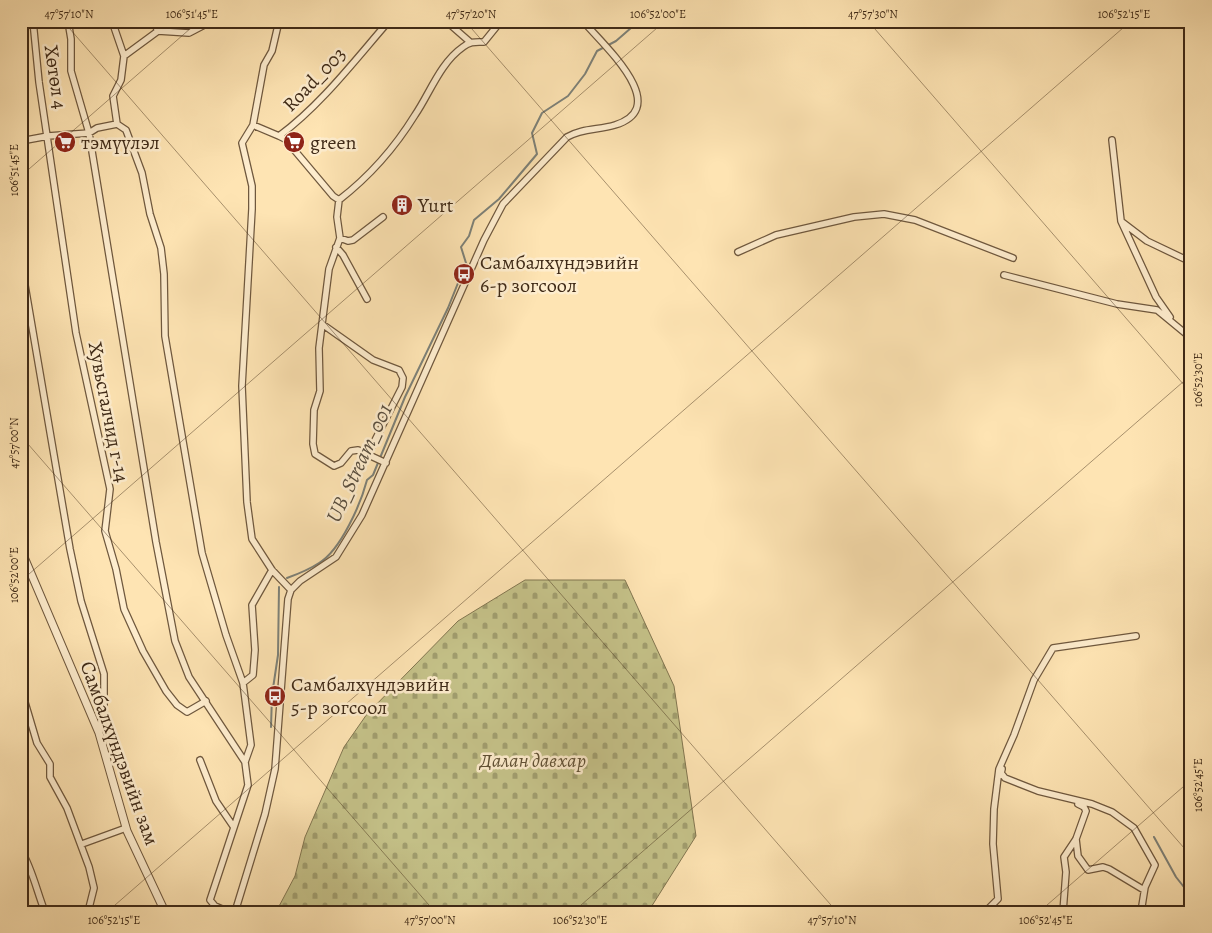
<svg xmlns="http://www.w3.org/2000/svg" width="1212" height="933" viewBox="0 0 1212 933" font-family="Alegreya,serif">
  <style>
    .cemetery { fill: url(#cemetery-stones); stroke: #827650 }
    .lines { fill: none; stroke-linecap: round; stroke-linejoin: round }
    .stream { stroke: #7d8178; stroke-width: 2 }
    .minor-casing { stroke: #6f583e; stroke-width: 8 }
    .tertiary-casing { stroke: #6f583e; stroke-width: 9 }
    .minor { stroke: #feedce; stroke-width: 5.5 }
    .tertiary { stroke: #feedce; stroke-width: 7 }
    .ticks { fill: none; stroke: #3f2a17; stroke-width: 1; stroke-opacity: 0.45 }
    .labels { text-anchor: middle; stroke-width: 5; stroke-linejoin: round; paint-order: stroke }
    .street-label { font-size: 20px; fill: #3f2a17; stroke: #feedce }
    .poi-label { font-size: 20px; fill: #3f2a17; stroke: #feedce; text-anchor: start }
    .park-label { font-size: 20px; font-style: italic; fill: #605034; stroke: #feedce }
    .water-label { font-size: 21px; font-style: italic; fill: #594e3f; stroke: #feedce }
    .neatline { fill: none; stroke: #3f2a17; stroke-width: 2 }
    .ticks-label { font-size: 12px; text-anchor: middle; fill: #3f2a17 }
  </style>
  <defs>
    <pattern id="cemetery-stones" width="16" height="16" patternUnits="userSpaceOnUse" patternTransform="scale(1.25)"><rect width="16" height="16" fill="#c5c289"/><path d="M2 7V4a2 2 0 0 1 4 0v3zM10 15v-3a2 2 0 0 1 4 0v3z" fill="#a19e6f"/></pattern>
  </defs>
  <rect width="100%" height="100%" fill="#fee4b3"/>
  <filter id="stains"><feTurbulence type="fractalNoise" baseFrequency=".004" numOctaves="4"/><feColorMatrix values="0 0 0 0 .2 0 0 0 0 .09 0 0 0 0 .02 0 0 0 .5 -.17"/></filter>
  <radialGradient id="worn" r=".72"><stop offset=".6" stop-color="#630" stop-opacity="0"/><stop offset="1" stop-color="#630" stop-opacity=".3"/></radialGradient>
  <path class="cemetery" d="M525,580H625L674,686L696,836L648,912H276L295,876L305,837L344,747L367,714L458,621Z"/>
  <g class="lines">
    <path class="stream" d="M287,578C298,574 310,569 319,563C341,550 361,503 367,480L373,475L405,397L448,308L466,263L461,247L469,236L474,220L499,199L537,154L532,133L542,113L568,96L585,74L597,51L616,41L639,21
      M271,727L272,695L278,655L279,587
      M1154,837L1176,877L1191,896"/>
    <g class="minor-casing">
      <path id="minor" d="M33,21L39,82L76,333L110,489L105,531L116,569L124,609L143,651L166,691L177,705L187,712L206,701
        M68,21L71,39V71L89,133L156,542L175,641L189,677L245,762
        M112,21L124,56
        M153,21L158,31
        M279,21L272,51L264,65L253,125L242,143L252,186V209L242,386L247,502L252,539L272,570L291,590
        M446,21L470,42
        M117,124L126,130L142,173L150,214L161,248L164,274L165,336L202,553L226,635L243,683L251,745L245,762L248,785L210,900L215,906L229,912
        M253,125L279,136C321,105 355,60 389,21
        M279,136L285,139L333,196L339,200C370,176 394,149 415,115C430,93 440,63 463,47C470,41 476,42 484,42L501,21
        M1112,140L1121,221L1156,297L1170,317
        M21,141L48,136L89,133L97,128L117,124L113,96L121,80L124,56L158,31L189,33L212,21
        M339,200L337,217L340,238L329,269L319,348L320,391L314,410L313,444L315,454L334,466L341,463L351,451L358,450L386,463
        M1122,222L1147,241L1191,262
        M340,238L348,241L353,240L383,217
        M336,247L343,255L367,299
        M738,252L776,235L854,217L884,214L915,220L1013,258
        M1187,260L1191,249
        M21,262L70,549L81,601L104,674V705L99,733
        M1004,275L1117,304L1157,310L1191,338
        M322,324L373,360L399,370L403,378L402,387L368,454
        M243,683L253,675L255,650L252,605L272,570
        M21,689L37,743L50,764V777L67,808L89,867L94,888L88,912
        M200,760L216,801L233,826
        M1002,769L1001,773L1005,778L1038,791L1092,804L1112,812L1134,828L1155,865L1145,887L1141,912
        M1076,839L1078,856L1088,870L1103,867L1109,869L1144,890
        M82,844L126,828
        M21,850C32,868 37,892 45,912
        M235,912L265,814L275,769L288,599L291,590L300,581L336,557L362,515L484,240L503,204L567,137C582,128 599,130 615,125C674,107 602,44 583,21
        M985,912L998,899L993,844L994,809L999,769L1014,735L1034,680L1053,648L1136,636
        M1063,912L1066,872L1064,857L1076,839L1086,811L1084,807L1078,804"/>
    </g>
    <g class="tertiary-casing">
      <path id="tertiary" d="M21,550L99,733L127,831L165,912"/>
    </g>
    <use href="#minor" class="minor"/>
    <use href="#tertiary" class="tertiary"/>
  </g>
  <path class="ticks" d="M63,21L837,912M465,21L1191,856M868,21L1191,393M21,176L199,21M21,436L435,912M21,581L665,21M21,898L33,912M107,912L1131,21M573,912L1191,375M1039,912L1191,780"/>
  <defs>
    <g id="supermarket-disc" transform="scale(1.125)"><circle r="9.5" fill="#8f2418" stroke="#feedce"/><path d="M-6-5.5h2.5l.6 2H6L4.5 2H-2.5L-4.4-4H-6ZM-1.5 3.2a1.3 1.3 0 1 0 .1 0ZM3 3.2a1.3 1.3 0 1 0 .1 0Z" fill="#fff"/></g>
    <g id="building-disc" transform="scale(1.125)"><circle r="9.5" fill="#8f2418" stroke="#feedce"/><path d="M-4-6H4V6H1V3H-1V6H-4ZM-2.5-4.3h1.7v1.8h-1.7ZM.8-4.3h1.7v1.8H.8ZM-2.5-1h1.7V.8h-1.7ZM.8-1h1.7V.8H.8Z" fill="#fff"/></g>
    <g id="bus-disc" transform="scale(1.125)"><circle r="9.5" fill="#8f2418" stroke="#feedce"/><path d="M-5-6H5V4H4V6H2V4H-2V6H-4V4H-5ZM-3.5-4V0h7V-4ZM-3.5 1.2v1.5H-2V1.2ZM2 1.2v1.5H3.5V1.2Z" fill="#fff"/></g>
  </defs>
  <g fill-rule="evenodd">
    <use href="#supermarket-disc" x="65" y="142"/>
    <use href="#supermarket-disc" x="294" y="142"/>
    <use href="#building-disc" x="402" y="205"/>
    <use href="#bus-disc" x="464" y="274"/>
    <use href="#bus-disc" x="275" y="696"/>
  </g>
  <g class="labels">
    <g class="street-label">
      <text transform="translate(56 77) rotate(82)" y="7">Хөтөл 4</text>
      <text transform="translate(314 79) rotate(-46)" y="7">Road_003</text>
      <text transform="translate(109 412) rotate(79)" y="7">Хувьсгалчид г-14</text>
      <text transform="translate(120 753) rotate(70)" y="7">Самбалхүндэвийн зам</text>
    </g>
    <g class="poi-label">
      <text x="81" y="149">тэмүүлэл</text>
      <text x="310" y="149">green</text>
      <text x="418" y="212">Yurt</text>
      <text x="480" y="269">Самбалхүндэвийн<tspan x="480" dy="23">6-р зогсоол</tspan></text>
      <text x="291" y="691">Самбалхүндэвийн<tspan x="291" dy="23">5-р зогсоол</tspan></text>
    </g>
    <g class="park-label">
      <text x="533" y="767">Далан давхар</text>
    </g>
    <g class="water-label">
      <text transform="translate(359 463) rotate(-65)" y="7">UB_Stream_001</text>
    </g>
  </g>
  <rect width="1212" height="933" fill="none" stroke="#fee4b3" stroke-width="55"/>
  <rect x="28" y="28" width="1156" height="878" class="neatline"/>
  <g class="ticks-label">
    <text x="69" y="18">47°57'10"N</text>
    <text x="192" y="18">106°51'45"E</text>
    <text x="471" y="18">47°57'20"N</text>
    <text x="658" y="18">106°52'00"E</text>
    <text x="873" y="18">47°57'30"N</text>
    <text x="1124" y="18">106°52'15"E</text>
    <text transform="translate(14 170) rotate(-90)" y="4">106°51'45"E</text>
    <text transform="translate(1198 380) rotate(-90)" y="4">106°52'30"E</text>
    <text transform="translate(14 443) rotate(-90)" y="4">47°57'00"N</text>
    <text transform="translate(14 575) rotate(-90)" y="4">106°52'00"E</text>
    <text transform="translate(1198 785) rotate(-90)" y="4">106°52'45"E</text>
    <text x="114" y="924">106°52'15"E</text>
    <text x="430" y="924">47°57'00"N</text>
    <text x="580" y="924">106°52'30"E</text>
    <text x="832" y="924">47°57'10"N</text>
    <text x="1046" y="924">106°52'45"E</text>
  </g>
  <rect width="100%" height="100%" filter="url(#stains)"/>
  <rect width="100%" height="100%" fill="url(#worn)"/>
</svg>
